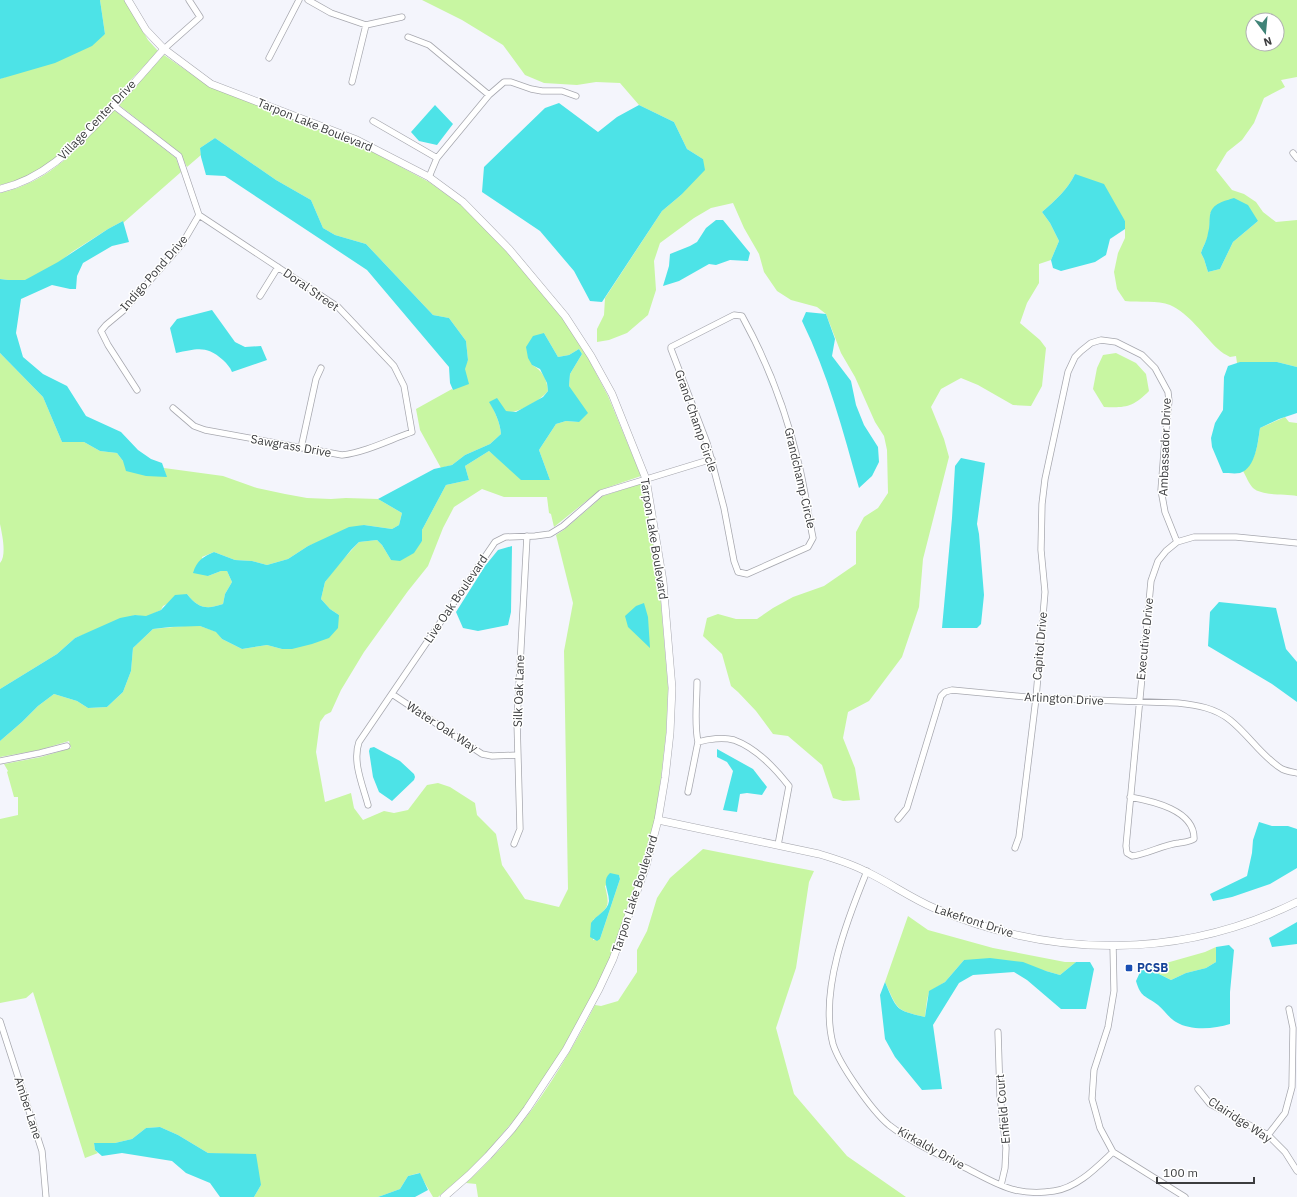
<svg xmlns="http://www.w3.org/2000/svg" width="1297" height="1197" viewBox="0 0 1297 1197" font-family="'IBM Plex Sans',sans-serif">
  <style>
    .green { fill: #c8f6a2; fill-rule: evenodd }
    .water { fill: #4de3e7 }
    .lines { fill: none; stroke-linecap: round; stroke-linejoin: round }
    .minor-casing { stroke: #a7a8af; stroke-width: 7 }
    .tertiary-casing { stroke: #a7a8af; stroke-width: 8 }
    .minor { stroke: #fff; stroke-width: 5.5 }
    .tertiary { stroke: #fff; stroke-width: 7 }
    .transit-dot { fill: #1a4fb4; stroke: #fff; stroke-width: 1.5 }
    .labels { text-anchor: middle; stroke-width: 3; stroke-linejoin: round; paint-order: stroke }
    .street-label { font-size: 12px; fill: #3c3d3f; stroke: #fff }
    .transit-label { font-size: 12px; font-weight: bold; fill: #164399; stroke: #fff; text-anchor: start }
  </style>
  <rect width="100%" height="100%" fill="#f4f5fc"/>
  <path class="green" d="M100,0H125L148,40L158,51C143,67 127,84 112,100C82,135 48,175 0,185V79L16,73L105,34Z
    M422,0H1297V77L1281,80L1285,87L1264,98L1254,123L1242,140L1227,152L1216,170L1232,190L1244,194L1256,202L1263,212L1276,222L1297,220V367L1277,362L1237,363L1236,356L1230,357C1226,355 1221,352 1218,349C1204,336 1189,313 1170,305C1158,300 1139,303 1125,301L1117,289L1114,272L1118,253L1125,238V221L1075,174C1068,189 1055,201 1042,212L1050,223L1059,241L1051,260L1039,264V283L1027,303L1020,323L1040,340L1046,348L1042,386L1031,406L1013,405L978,385L961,378L941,389L931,407L944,439L949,457L923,559L919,607L902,657L869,701L848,712L843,738L855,768L860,800L843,801L833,798L822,765L788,736L773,734L756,711L738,692L731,686L722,654L703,636L707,618L718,614L736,619H757L773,608L793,597L824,586L856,564V532L864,517L878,508L888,493L887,450L884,436L875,422L855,377L841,353L826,314L817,307L791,300L777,291L764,272L759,254L744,228L733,203L711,208L694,218L660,243L654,261L656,290L648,315L627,333L609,340L597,342V329L604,315L605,298L662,211L681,195L703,159L687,149L674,122L639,105L620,83L596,82L577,85L544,83L525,75L503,45L462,20ZM1253,20H1277V44H1253ZM1210,213L1258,221L1233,242L1220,269L1208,272L1204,259L1201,253C1203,246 1205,244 1207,239C1210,231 1210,222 1210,213Z
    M164,55L210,87L356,143L429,182L461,205L507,252L562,318L588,358L608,396L641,476L600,490L554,527L551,514L549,513L547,497H504L482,489L454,507L443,528L428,566L408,591L364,652L341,690L331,712L325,715L320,722L316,752L325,802L351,793L354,808L363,820L384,811L394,813L408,810L427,785L438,783L450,787L475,803L477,815L496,834L502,865L525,899L559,907L568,889L564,651L573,603L556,535L565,529L603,496L643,483L659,581L668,688L666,733L661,777L655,819L643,865L610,957L596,988L563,1048L525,1107L509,1126L486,1153L467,1172L438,1197H433L419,1173L408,1176L400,1189L378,1197H254L261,1185L226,1154L208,1153L178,1135L160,1127L146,1128L132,1139L115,1143H94L95,1150L98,1153L85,1158L33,992L26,998L0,1003V819L18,815V797H14L7,772L8,771L4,764L41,757L71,748L69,741L39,750L0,757V741L22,722L38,706L54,694L77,701L88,708L107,707L123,692L131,671L133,648L153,629L184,626H200L217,632L222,639L242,649L267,645L282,649L339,615L330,609L321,599L325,582L336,567L359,542L377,540L382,545L391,560L422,541V530L446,485L469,480L465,466L489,451L507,466L550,480L539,450L556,424L566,421L579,422L569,386L570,374L582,354L579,349L569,355L558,357L544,333L532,365C542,370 547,379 548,391C541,400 518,414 506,412C501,410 495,405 490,402C495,413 500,422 501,434L490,444L465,455L452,465L441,468L420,430L416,409L452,389L453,390L468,360L466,341L449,318L433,315L366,244L335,235L323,228L311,200L276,180L215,138L200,148L201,155L187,167L180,153L119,105ZM619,875L620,879L600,939L593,940V920C609,907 610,907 605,886Z
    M114,110L176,158L181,172L123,223V221L108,229L72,252L35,281L8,280L0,279V193C51,182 80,146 114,110Z
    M0,353L43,397L62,442H84L100,451L117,453L123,461L166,477L164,468L223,476L257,488L285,494L307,498L331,499L346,498L378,499L402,513L399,525L392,529L364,525L308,546L288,559L267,565L252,561L235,560L214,552L202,557L208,576L221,571H227L232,582L225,594L223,604C206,610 198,608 187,594L163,606L161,610L146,617L135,615L75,638L57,654L0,689V563C7,555 2,534 0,524Z
    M1116,353L1136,363L1146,374L1149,391C1133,407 1126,408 1104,407L1093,389L1097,368L1103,355Z
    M1285,417L1289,422L1297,423V496C1285,494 1262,496 1253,488C1249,484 1246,476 1243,471C1256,462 1258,443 1260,428Z
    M703,849L814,871L809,882L796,968L776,1028L794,1094L847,1156L906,1197H478L476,1184L466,1183C521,1134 562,1070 595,1005L601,1006L618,1001L637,972V950L647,931L657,898L670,878Z
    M908,916L928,930L993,948L1065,962H1076L1060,975L1046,971L964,960L945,982L929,992L927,1000L925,1017C895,1010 898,1010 885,982Z
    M1216,947V962L1206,968L1186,973L1171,980L1157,973L1152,967L1205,952Z"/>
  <path class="water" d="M0,0H100L105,34L92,46L55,63L0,79Z
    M559,103L598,132L617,117L639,105L674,122L687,149L703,159L705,170L681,195L662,211L602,302L590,301L574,271L540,231L482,192L484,167L545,108Z
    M435,105L453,124L437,145L419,141L411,132Z
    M215,138L276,180L311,200L323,228L335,235L366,244L433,315L449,318L466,341L468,360L465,369L469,384L453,390L450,383L449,367L367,270L225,176L206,175L201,157L200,148Z
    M1075,174L1104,184L1125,221V229L1110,239L1106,255L1095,262L1061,271L1053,268L1051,260L1059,241L1050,223L1042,212C1055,201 1068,189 1075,174Z
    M1234,198L1248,205L1258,221L1233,242L1220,269L1208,272L1204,259L1201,253C1203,246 1207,241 1208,233C1210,227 1209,221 1210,215C1212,203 1225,201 1234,198Z
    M716,220H723L750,253L748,261L730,260L716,265L709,264L679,281L663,286L669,266L670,254L690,246L697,242L706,228Z
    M123,221L129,242L112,246L83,263L77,276L76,289H70L52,285L21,299L16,333L23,357L43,374L67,386L86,416L121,432L138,450L151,459L162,463L167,477L146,476L126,471L123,461L117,453L100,451L84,442H62L43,397L0,353V279L8,280H25L58,262L108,229Z
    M212,310L235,342L245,347L261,346L267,360L232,372C230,367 227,364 223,360C206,345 197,349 176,353L170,328L177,319Z
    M806,312L826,314L835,339L832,356L851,381L856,405L864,425L878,447L879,462L872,476L859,488C843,431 828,374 802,321Z
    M544,333L558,357L569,355L579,349L582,354L570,374L569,386L588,413L579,422L566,421L556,424L539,450L550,480H521L489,451L465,466L469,480L446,485L422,530V541L414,553L400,561L391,560L382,545L377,540L359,542L351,550L325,582L321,599L330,609L339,615L338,628L329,638L312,644L292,649H282L267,645L242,649L222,639L216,632L200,626L170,627L153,629L133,648L131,671L123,692L107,707L88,708L77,701L54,694L38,706L22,722L0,741V689L57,654L75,638L120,618L135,615L146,616L161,610L175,595L187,594C198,608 206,610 223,604L225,594L232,582L227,571H221L208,576L193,573C197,560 203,557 214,552L235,560L252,561L267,565L288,559L308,546L349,527L364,525L392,529L399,525L402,513L378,499L434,469L452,465L465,455L490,444L501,434C500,422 495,412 489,402L497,398L506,411L516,412L543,397L548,391L547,383L540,369L532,365L528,358L526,347L533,336Z
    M1240,362H1277L1297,367V413L1279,419L1260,428C1258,441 1256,468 1240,473C1235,474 1228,473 1223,473L1212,447L1211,438L1215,423L1223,410L1224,377L1228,366Z
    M961,458L985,463L977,524L979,534L984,595L981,624L977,628H942L952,518L955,466Z
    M512,546L511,612L508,625L478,631L463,628L456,612L485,566L498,550Z
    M1219,602L1276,608L1286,649L1297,662V702L1272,684L1208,646L1210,612Z
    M644,603L648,617L650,648L628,627L625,616L636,606Z
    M374,747L400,761L414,774L415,777L414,780L392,801L379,792L373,777L369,751L370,748Z
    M717,749L753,769L767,787L762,795L747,793L740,794L737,812L723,810L733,771L727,762L717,757Z
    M1259,822L1272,826H1288L1297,829V868L1270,884L1232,897L1213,901L1210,894L1247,876L1252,853L1253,840Z
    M610,873L619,875L620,879L600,939L597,941L590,937L591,923C596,915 608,911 609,901C609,891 601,881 610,873Z
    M1297,922V944L1272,947L1269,938Z
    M1229,945L1234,950L1230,992V1024C1214,1029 1191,1031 1176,1022C1169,1018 1164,1010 1158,1005C1145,995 1141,998 1136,981L1141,970L1152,967L1157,973L1171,980L1186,973L1206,968L1216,962V947Z
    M990,958L1023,962L1046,971L1060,975L1076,962H1090L1094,969L1086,1009H1061L1027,980L1014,972L973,975L959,983L933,1025L942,1089L922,1090L895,1057L885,1039L880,995L885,982C897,1010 895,1010 925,1017L929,991L945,982L964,960Z
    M160,1127L178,1135L208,1153L256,1154L261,1185L254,1197H220L210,1183L186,1173L172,1161L122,1153L102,1156L95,1150L94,1143H115L132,1139L146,1128Z
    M420,1173L428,1190L415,1197H378L400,1189L408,1176Z"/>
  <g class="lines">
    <g class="minor-casing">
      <path id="minor" d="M308,0L331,13L366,25L402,17
        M408,37L429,45L489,95
        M164,49L200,17L189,0
        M269,58L299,0
        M352,82L366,25
        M113,105L179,156L199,215L182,244L124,310L106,325L101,331L108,345L137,390
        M373,121L437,158
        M1293,153L1297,158
        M429,177L437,158L489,95L504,82H511L531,89L542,91H562L576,96
        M260,296L278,267
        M734,315L742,316C768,363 787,414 799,465C805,489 808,514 813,538L808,547L747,574L738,572L734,561L724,508L707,443L671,349V347Z
        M173,408L194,426L205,430L342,455C366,452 389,440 412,432L404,386L394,366L338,307L199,215
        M301,448L316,379L321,368
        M697,682C697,702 694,723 698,742C708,739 723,737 734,740C756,748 775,768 789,786L778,845
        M392,694L482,754L492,756L518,755
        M0,761L40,753L67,746
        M688,792L698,742
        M1130,797C1152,801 1195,810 1194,839C1189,842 1185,842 1179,843C1162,845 1148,854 1132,856L1127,853L1126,846L1151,581L1158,561L1166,551L1177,542L1194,537H1236L1297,543
        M368,805C363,786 352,762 359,742L495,542L505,537L535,536L550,534L563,526L601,493L712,459
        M898,819L907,808L941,696L945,692L952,690L1036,698L1178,703C1197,705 1215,708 1230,720C1249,735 1262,757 1282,769C1286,771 1292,772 1297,773
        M514,844L520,829L517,721L527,536
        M1015,848L1019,837L1036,698L1045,592L1041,550L1042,504L1045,479L1068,372L1075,357L1081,351L1091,343L1101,340L1116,342L1142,355L1155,368L1168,392L1169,401L1165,439L1161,490L1165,512L1177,542
        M867,871C847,920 819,991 833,1044C839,1064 872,1111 889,1125C912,1143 940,1155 966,1168C982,1176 998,1186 1015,1190C1028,1193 1041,1193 1054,1191C1077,1188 1097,1167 1113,1152
        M1113,946L1114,991L1108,1027L1094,1070L1092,1099L1100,1128L1113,1152L1185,1197
        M0,1021L42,1151L46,1197
        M998,1032L1000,1096L1006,1148L1005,1168L1001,1185
        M1198,1089L1210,1104L1268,1135L1285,1152L1297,1171
        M1268,1135L1285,1113L1292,1087L1293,1028L1289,1009"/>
    </g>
    <g class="tertiary-casing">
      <path id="tertiary" d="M128,0L146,30L164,49L211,84L357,140L429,177L463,202L509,249L565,316L591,356L612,394L646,479L663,581L672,688L670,733L665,778L658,820L646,866L613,959L599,989L566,1050L527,1109L512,1129L488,1156L469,1175L444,1197
        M0,189C44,179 73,148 103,117C124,95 144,72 164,49
        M658,820L819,854C836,859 852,864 867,872C890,883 911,898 934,908C1053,959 1181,959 1297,902"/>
    </g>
    <use href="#minor" class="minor"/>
    <use href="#tertiary" class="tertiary"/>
  </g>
  <rect class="transit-dot" x="1125" y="964" width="8" height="8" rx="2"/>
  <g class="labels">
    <g class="street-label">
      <text transform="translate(97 120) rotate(-46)" y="4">Village Center Drive</text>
      <text transform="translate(315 125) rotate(22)" y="4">Tarpon Lake Boulevard</text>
      <text transform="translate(154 273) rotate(-49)" y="4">Indigo Pond Drive</text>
      <text transform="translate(311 290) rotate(35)" y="4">Doral Street</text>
      <text transform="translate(696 421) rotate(71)" y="4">Grand Champ Circle</text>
      <text transform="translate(291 446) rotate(10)" y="4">Sawgrass Drive</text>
      <text transform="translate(1165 447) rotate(-88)" y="4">Ambassador Drive</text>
      <text transform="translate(800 478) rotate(77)" y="4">Grandchamp Circle</text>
      <text transform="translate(654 539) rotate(81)" y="4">Tarpon Lake Boulevard</text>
      <text transform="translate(456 599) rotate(-56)" y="4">Live Oak Boulevard</text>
      <text transform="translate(1145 639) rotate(-84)" y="4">Executive Drive</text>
      <text transform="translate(1040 646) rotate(-85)" y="4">Capitol Drive</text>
      <text transform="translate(519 691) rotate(-88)" y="4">Silk Oak Lane</text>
      <text transform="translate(1064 699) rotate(3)" y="4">Arlington Drive</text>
      <text transform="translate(442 727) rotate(33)" y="4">Water Oak Way</text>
      <text transform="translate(635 894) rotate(-72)" y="4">Tarpon Lake Boulevard</text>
      <text transform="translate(974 921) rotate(18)" y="4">Lakefront Drive</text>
      <text transform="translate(28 1108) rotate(72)" y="4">Amber Lane</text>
      <text transform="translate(1003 1109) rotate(-95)" y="4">Enfield Court</text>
      <text transform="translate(1240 1120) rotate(33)" y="4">Clairidge Way</text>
      <text transform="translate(931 1148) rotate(29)" y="4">Kirkaldy Drive</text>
    </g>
    <g class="transit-label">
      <text x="1137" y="972">PCSB</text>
    </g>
  </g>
  <g transform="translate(1265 32) rotate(164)"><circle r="19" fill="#ffffff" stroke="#b1b1b2"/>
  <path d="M0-3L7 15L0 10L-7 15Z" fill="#408377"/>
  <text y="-6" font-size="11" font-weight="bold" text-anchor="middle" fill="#3c3d3f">N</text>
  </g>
  <path d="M1157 1177v6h97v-6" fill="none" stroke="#3c3d3f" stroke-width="2"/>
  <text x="1163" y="1177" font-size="12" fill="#3c3d3f" stroke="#ffffff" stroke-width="3" paint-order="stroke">100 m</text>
</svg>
